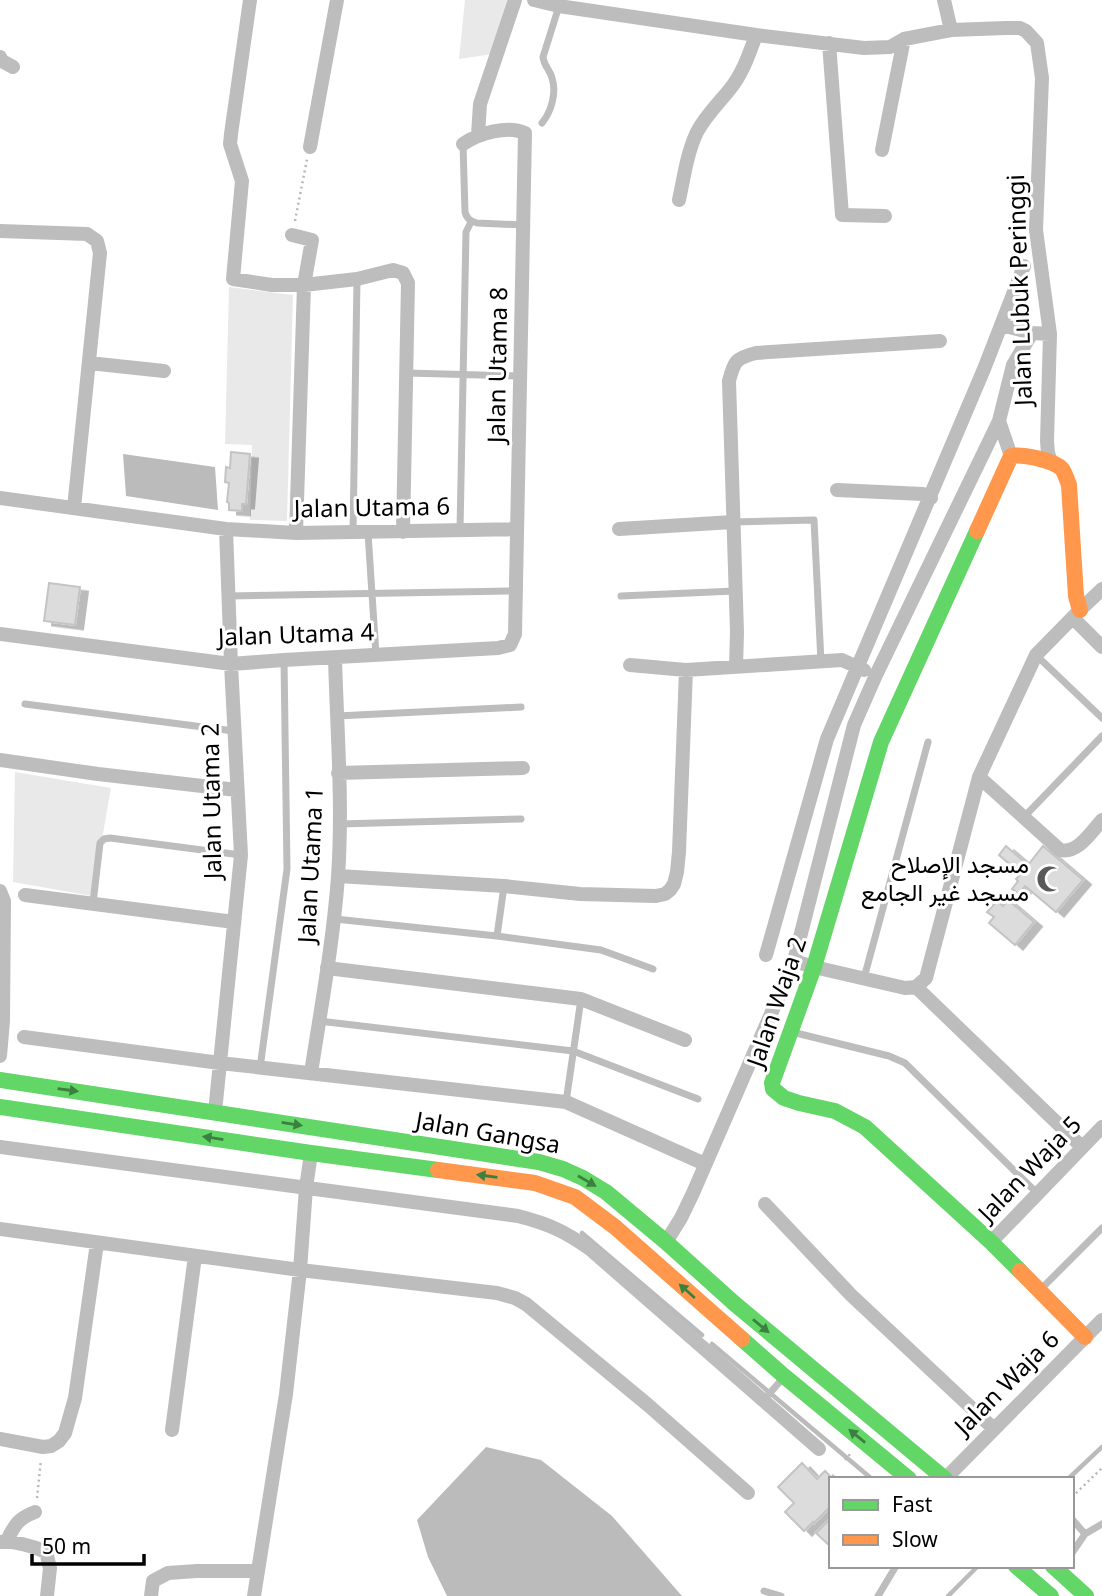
<svg xmlns="http://www.w3.org/2000/svg" width="1102" height="1596" viewBox="0 0 1102 1596" font-family="'Noto Sans',Vazirmatn,sans-serif">
  <style>
    .green { fill: #e9e9e9 }
    .water { fill: #bbb }
    .lines { fill: none; stroke-linecap: round; stroke-linejoin: round }
    .stream { stroke: #bbb; stroke-width: 4.5 }
    .building { fill: #dcdcdc; stroke: #c4c4c4; stroke-width: 2; filter: url(#shadow) }
    .path { stroke: #b8b8b8; stroke-width: 2.5; stroke-dasharray: 2 3.5; stroke-linecap: butt }
    .lane { stroke: #bdbdbd; stroke-width: 7 }
    .street { stroke: #bdbdbd; stroke-width: 14 }
    .fast { stroke: #63d668; stroke-width: 16 }
    .slow { stroke: #ff974d; stroke-width: 16 }
    .oneway { fill: #3b803e }
    .labels { text-anchor: middle; stroke-width: 6; stroke-linejoin: round; paint-order: stroke }
    .street-label { font-size: 24px; fill: #000; stroke: #fff }
    .poi-label { font-size: 24px; fill: #000; stroke: #fff; text-anchor: end }
  </style>
  <defs>
    <filter id="shadow"><feDropShadow dx="8" dy="4.5" stdDeviation="0" flood-color="#0004"/></filter>
  </defs>
  <rect width="100%" height="100%" fill="#fff"/>
  <path class="green" d="M465,0H513L493,54L459,59Z
    M229,287L293,295L287,521L250,520L252,445L225,444Z
    M15,772L111,788L92,896L13,882Z"/>
  <path class="water" d="M123,454L215,467L218,510L126,496Z
    M486,1447L541,1460L612,1516L682,1596H447L428,1557L417,1520Z"/>
  <g class="lines">
    <path class="stream" d="M582,1233L702,1335
      M712,1344L872,1479
      M1068,1479L1102,1447
      M948,1596L978,1566"/>
  </g>
  <path class="building" d="M231,452L250,454L246,504H242V511L229,510V503L227,502L229,483L225,482L226,467L230,468Z
    M49,583L80,587L75,625L44,621Z
    M1006,846L1028,865L1043,846L1083,880L1056,912L1025,886L1019,894L1012,889L1018,881L1016,879L1021,874L999,855Z
    M1008,900L1034,922L1015,945L989,923L994,917L987,912L997,901L1003,906Z
    M802,1463L817,1479L825,1471L833,1479H831V1506L814,1523L813,1522L804,1531L785,1512L794,1503L778,1487Z
    M831,1518V1547L816,1533Z"/>
  <g class="lines">
    <path class="path" d="M295,221L307,159
      M845,1460L850,1454
      M1072,1497L1102,1468
      M37,1498L41,1460"/>
    <path class="lane" d="M542,123C551,112 557,93 552,78C550,70 544,66 543,57L559,6
      M463,144L465,212C467,219 470,221 477,223L523,225
      M406,373L520,376
      M733,522L814,520L821,662
      M460,530L466,232L471,222
      M353,533L357,279
      M368,533L376,655
      M229,596L516,591
      M621,596L735,591
      M1037,656L1102,718
      M25,704L234,731
      M337,716L521,707
      M1024,817L1102,736
      M340,824L521,819
      M93,903L100,843L104,839L110,838L241,855
      M335,919L497,936L601,950L653,969
      M497,936L504,886
      M864,978L928,742
      M319,1021L573,1051L698,1099
      M792,1032L889,1056L905,1063L1038,1194
      M260,1068L287,869L284,660
      M566,1102L581,999
      M1041,1289L1102,1228
      M763,1401L784,1377
      M1072,1519L1085,1534L1072,1553
      M1085,1534L1102,1524
      M764,1591L781,1596
      M878,1596L896,1566"/>
    <path class="street" d="M250,0L231,134L230,144L242,181L233,279L272,285H304L357,279L393,270L403,273L408,283L403,532
      M534,0L559,6L756,35L864,48L890,47L904,39L951,30L1006,28H1020L1026,31L1037,43L1042,78L1036,230L1050,334L1047,441L1048,453L1051,462
      M944,0L951,30
      M829,43L842,215L885,216
      M0,57L2,61L13,67
      M478,135L480,104L515,0
      M310,147L337,0
      M882,150L904,39
      M679,200C684,177 687,153 697,132C706,115 719,103 730,89C743,73 749,54 756,35
      M0,231L87,234L97,241L100,253L74,508
      M292,235L312,240L304,285L296,533
      M1001,325L1032,333
      M89,363L164,371
      M999,421L1011,456
      M837,490L923,494L931,498
      M0,498L226,529L296,533L517,529
      M619,529L733,522
      M1073,618L1102,647
      M0,634L231,664L284,660L498,648L510,645L515,634L525,133C508,125 479,133 463,144
      M630,665L686,670L842,660L864,670
      M736,667L737,632L729,381C734,361 736,358 756,353L940,341
      M0,760L98,774L237,790
      M338,773L523,768
      M979,777L1060,850C1078,854 1091,832 1102,820
      M338,876L504,886L580,894L656,896L665,894L670,890L674,884L677,872L679,852L686,670
      M0,891L4,901L3,1021L0,1056
      M25,895L234,922
      M766,955L827,739L984,369L1024,266
      M794,961L814,967L905,988L916,987
      M327,968L581,999L685,1040
      M916,987L926,978L979,777L1036,655L1080,610L1102,589
      M916,987L1082,1147
      M24,1037L220,1063L566,1102L705,1164
      M311,1073C321,1008 333,943 338,877C343,804 337,731 335,658
      M215,1112L241,855L231,664L226,529
      M0,1147L518,1216C549,1224 564,1231 590,1249L819,1449
      M765,1204L851,1295L994,1429
      M0,1229L300,1270L497,1293L515,1298L526,1304L648,1405L748,1493
      M666,1242L681,1218L693,1193L794,961L854,725L876,675L999,421L1013,365L1032,333L1050,334
      M991,1242L1102,1127
      M172,1430L195,1256
      M0,1439L43,1447L51,1446L59,1441L65,1433L75,1398L97,1243
      M945,1479L1102,1320
      M0,1542C15,1541 32,1546 46,1552L50,1568L47,1596
      M6,1542C15,1525 17,1519 35,1512
      M151,1596L153,1581L168,1573L197,1571H257
      M254,1596L286,1394L300,1270L306,1188L311,1153"/>
    <path class="fast" d="M977,531L881,742L814,967L772,1083L773,1089L784,1098L799,1103L835,1111L865,1127L991,1242L1020,1271
      M0,1080L539,1162L563,1169L583,1178L606,1192L666,1242L735,1304L945,1479
      M0,1107L311,1153L438,1170
      M742,1339L784,1376L909,1479
      M1016,1566L1051,1596
      M1053,1566L1086,1596"/>
    <path class="slow" d="M977,531L1011,456C1022,454 1054,460 1062,469C1065,473 1067,480 1069,485L1076,596L1080,610
      M438,1170L535,1183L575,1197L615,1227L742,1339
      M1020,1271L1085,1337"/>
  </g>
  <defs><path id="oneway-solid" d="M-6-.8H1V-3.2L6.5 0L1 3.2V.8H-6Z" transform="scale(1.75)"/></defs>
  <g class="oneway">
    <use href="#oneway-solid" transform="translate(68 1090) rotate(8)"/>
    <use href="#oneway-solid" transform="translate(292 1124) rotate(9)"/>
    <use href="#oneway-solid" transform="translate(213 1138) rotate(-171)"/>
    <use href="#oneway-solid" transform="translate(487 1176) rotate(-172)"/>
    <use href="#oneway-solid" transform="translate(587 1181) rotate(30)"/>
    <use href="#oneway-solid" transform="translate(687 1291) rotate(-138)"/>
    <use href="#oneway-solid" transform="translate(761 1326) rotate(40)"/>
    <use href="#oneway-solid" transform="translate(857 1436) rotate(-141)"/>
  </g>
  <defs>
    <g id="mosque-bare" transform="scale(2.1)"><path d="M3.5-4.9A6 6 0 1 0 3.5 4.9A5 5 0 1 1 3.5-4.9Z" fill="#595959" stroke="#fff" stroke-width="2.5" paint-order="stroke"/></g>
  </defs>
  <g fill-rule="evenodd">
    <use href="#mosque-bare" x="1050" y="879"/>
  </g>
  <g class="labels">
    <g class="street-label">
      <text transform="translate(1020 290) rotate(-92)" y="8">Jalan Lubuk Peringgi</text>
      <text transform="translate(498 365) rotate(-89)" y="8">Jalan Utama 8</text>
      <text transform="translate(372 508) rotate(-1)" y="8">Jalan Utama 6</text>
      <text transform="translate(296 635) rotate(-2)" y="8">Jalan Utama 4</text>
      <text transform="translate(212 801) rotate(-91)" y="8">Jalan Utama 2</text>
      <text transform="translate(311 865) rotate(-87)" y="8">Jalan Utama 1</text>
      <text transform="translate(777 1002) rotate(-71)" y="8">Jalan Waja 2</text>
      <text transform="translate(488 1133) rotate(10)" y="8">Jalan Gangsa</text>
      <text transform="translate(1030 1169) rotate(-46)" y="8">Jalan Waja 5</text>
      <text transform="translate(1007 1383) rotate(-45)" y="8">Jalan Waja 6</text>
    </g>
    <g class="poi-label">
      <text x="1029" y="873">مسجد الإصلاح<tspan x="1029" dy="28">مسجد غير الجامع</tspan></text>
    </g>
  </g>
  <rect x="829" y="1477" width="245" height="91" fill="#ffffff" stroke="#999999" stroke-width="2"/>
  <rect x="843" y="1500" width="35" height="10" fill="#63d668" stroke="#999999" stroke-width="2"/>
  <text x="892" y="1512" font-size="21" fill="#000000">Fast</text>
  <rect x="843" y="1535" width="35" height="10" fill="#ff974d" stroke="#999999" stroke-width="2"/>
  <text x="892" y="1547" font-size="21" fill="#000000">Slow</text>
  <path d="M32 1554v10h112v-10" fill="none" stroke="#000000" stroke-width="3.5"/>
  <text x="42" y="1554" font-size="21" fill="#000000" stroke="#ffffff" stroke-width="5" paint-order="stroke">50 m</text>
</svg>
